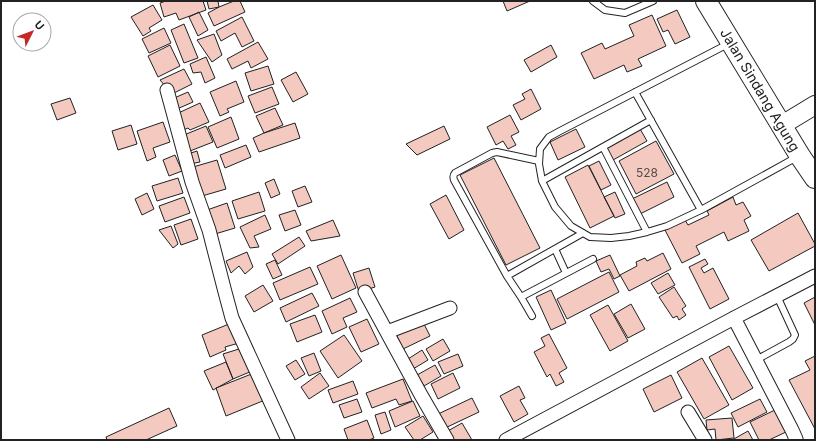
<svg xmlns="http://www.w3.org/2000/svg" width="816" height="441" viewBox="0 0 816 441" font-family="Inter,sans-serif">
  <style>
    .building { fill: #f3c9c0; stroke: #222 }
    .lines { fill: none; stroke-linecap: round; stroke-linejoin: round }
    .service-casing { stroke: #222; stroke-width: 8 }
    .minor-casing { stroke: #222; stroke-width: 15 }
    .secondary-casing { stroke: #222; stroke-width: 20 }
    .primary-casing { stroke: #222; stroke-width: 22 }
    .service { stroke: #fff; stroke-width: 6 }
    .minor { stroke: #fff; stroke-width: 13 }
    .secondary { stroke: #fff; stroke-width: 18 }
    .primary { stroke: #fff; stroke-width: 20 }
    .labels { text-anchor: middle; stroke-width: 3; stroke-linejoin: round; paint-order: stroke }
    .number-label { font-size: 12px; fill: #564c4a }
    .street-label { font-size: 14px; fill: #222; stroke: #fff }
  </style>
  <rect width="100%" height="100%" fill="#fff"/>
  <path class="building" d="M166,1H203L206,10L179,20L176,13L164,17L160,3Z
    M207,1H218L219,7L209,9Z
    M234,1H240L245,12L214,26L208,13L219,7Z
    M503,1H530L507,11Z
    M153,5L162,20L149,28L151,31L143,36L131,17Z
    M677,10L690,37L675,44L668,30L663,32L657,19Z
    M199,12L208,30L198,36L189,17Z
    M652,15L666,46L638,59L642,66L627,72L624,65L594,79L581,53L602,43L605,49L634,36L629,25Z
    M242,17L254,41L242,47L235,33L221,41L216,31Z
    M184,24L198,58L184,63L171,30Z
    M164,28L171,43L149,53L142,39Z
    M214,34L222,55L212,62L197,40Z
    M258,42L268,59L251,68L248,61L232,69L227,59Z
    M170,45L180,66L158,77L148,56Z
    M551,45L557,57L531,72L524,60Z
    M206,57L215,78L205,83L201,72L193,73L190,64Z
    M268,66L274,84L251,91L245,73Z
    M184,69L192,84L172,94L160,80Z
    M296,72L308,94L293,102L281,80Z
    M236,81L244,102L227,109L229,112L220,116L210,92Z
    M272,87L279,104L255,113L248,96Z
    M531,89L541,109L521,120L513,105L525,99L522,94Z
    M188,92L193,102L177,109L172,99Z
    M70,98L76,113L57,120L51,104Z
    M200,103L209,122L190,130L188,128L181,131L174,115Z
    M275,108L283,125L264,133L256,116Z
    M510,115L519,132L511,136L516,145L508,149L503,141L496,145L487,127Z
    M231,117L239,139L217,148L208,127Z
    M163,122L170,142L153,148L156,157L147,161L137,131Z
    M295,123L300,138L259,152L253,138L264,133Z
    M131,125L137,144L118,150L112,131Z
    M206,126L213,142L190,151L184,135Z
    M444,126L450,139L417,155L406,144Z
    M639,127L647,141L613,160L605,146Z
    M576,129L585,147L558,160L550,142Z
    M656,141L674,174L636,194L619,161Z
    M246,145L251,157L225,168L220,155Z
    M197,151L200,162L190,164L188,154Z
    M175,155L182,171L169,176L163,160Z
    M494,158L540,248L506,265L460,175Z
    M217,160L226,189L202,196L193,167Z
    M599,161L611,185L601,190L589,166Z
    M588,165L614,216L590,228L565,177Z
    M178,178L183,193L157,201L152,186Z
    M274,179L280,194L271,198L265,183Z
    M667,182L674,197L640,214L632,199Z
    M305,186L312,202L298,207L292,191Z
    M259,192L265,211L238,219L232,201Z
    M615,192L625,214L615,218L604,197Z
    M147,193L154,209L142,215L135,199Z
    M446,195L464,230L449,239L430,204Z
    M184,197L190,213L165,222L159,206Z
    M733,197L736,205L743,202L751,216L744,220L749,231L728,241L724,232L696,246L700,254L682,263L665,230L685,220L688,225L709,215L707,211Z
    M227,203L235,228L215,234L207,210Z
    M295,210L301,225L285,231L279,215Z
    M798,213L815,244V246L769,271L751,240Z
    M265,215L271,229L254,236L259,247L250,248L240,227Z
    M191,219L198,239L181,245L174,225Z
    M333,220L340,236L311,241L306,231Z
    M171,226L178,244L173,248L159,230Z
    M299,237L305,246L278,264L272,254Z
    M247,252L253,267L245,274L239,266L231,273L226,261Z
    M663,253L671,269L629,291L620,275L637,266L636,262L645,258L647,261Z
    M341,255L356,288L332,299L317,266Z
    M610,255L620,276L614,279L609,269L601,272L596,261Z
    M705,259L708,264L701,268L704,273L713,268L729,299L710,309L689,267Z
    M275,260L282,275L273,279L266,264Z
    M310,267L318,284L280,300L273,283Z
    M369,268L375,287L359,292L353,273Z
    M609,272L619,292L567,319L557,299Z
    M668,273L675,285L658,294L651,283Z
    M263,285L273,301L254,312L245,296Z
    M674,287L686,306L682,309L686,315L679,320L677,316L673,318L659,297Z
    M551,290L566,323L551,330L536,297Z
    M312,293L319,306L286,322L280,308Z
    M815,297V325L804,303Z
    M350,298L357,312L343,318L347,327L332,334L322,311Z
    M631,304L645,329L628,338L614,314Z
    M608,305L628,341L610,351L590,315Z
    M315,315L322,332L297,342L290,324Z
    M367,319L379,344L361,352L349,327Z
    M423,322L430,336L403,349L396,334Z
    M229,324L239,343L225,347L226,350L210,357L202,335Z
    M549,334L567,368L559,373L564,382L556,386L550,374L547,377L534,352L545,346L541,338Z
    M344,335L362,361L338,378L320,351Z
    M443,339L450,351L433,361L426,349Z
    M729,346L753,388L732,400L709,357Z
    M242,348L252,371L233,379L223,354Z
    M422,350L428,360L413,369L408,359Z
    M314,353L321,371L309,376L301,358Z
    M458,354L463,366L444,374L438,362Z
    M815,356V429L789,380L810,370L805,361Z
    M702,358L729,405L704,419L677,372Z
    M296,360L305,374L295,380L286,366Z
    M226,362L233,379L213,390L204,371Z
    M435,365L441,376L424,386L417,375Z
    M254,373L265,400L226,416L216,388Z
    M320,373L329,386L309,399L301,387Z
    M453,373L460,388L438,399L431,384Z
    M671,375L682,398L654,412L643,389Z
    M403,379L412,401L399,405L396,399L372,408L366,393Z
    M353,381L358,394L333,403L328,390Z
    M519,386L525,398L520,400L528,414L514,422L500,396Z
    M472,398L479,412L443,429L436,415Z
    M357,399L362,412L344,418L339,405Z
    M760,399L767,412L738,427L731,413Z
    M413,401L420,416L395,427L389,411Z
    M169,408L177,426L146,440H107L106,437Z
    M775,410L786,432L769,440H759L750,422Z
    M385,412L391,430L381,434L375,415Z
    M423,416L433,432L420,440H414L405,427Z
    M732,418L734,438L716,440L715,429L707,430L706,420Z
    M367,420L374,438L369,440H348L344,429Z
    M462,423L472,440H451L446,432Z
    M748,431L753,440H732Z"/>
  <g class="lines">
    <g class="service-casing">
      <path id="service" d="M593,1L605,10L625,13L653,1
        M728,44L560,131L549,137L540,149L539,164L542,181L555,207L571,226L590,237L611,238L629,236L647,232L667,226L701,210L797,157
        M635,92L701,210
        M603,147L647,232
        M542,181L651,120
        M555,249L566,273
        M507,276L454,180C453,177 453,175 455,173L492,153L497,152L539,161
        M521,297L593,259
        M532,316L521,297L507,276L583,233
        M756,360L789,342L793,339L795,335L777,296"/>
    </g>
    <g class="minor-casing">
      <path id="minor" d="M167,90L192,182L209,230L225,292L232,318L288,440
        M365,292L421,395L447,440
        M734,318L792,430L796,439L795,440
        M387,332L450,308
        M688,412L705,440
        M506,440L734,318L815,276"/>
    </g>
    <g class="secondary-casing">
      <path id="secondary" d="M782,125L815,105"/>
    </g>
    <g class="primary-casing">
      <path id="primary" d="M706,1L800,156L815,178"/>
    </g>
    <use href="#service" class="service"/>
    <use href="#minor" class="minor"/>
    <use href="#secondary" class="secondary"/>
    <use href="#primary" class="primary"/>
  </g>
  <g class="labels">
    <g class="number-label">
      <text x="647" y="177">528</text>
    </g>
    <g class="street-label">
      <text transform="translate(760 90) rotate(59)" y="5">Jalan Sindang Agung</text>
    </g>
  </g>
  <rect width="816" height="441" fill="none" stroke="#222222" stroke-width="4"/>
  <g transform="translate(32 32) rotate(48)"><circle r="19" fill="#ffffff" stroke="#a7a7a7"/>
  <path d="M0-3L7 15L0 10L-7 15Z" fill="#c62828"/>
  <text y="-6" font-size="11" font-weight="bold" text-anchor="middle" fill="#222222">U</text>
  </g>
</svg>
